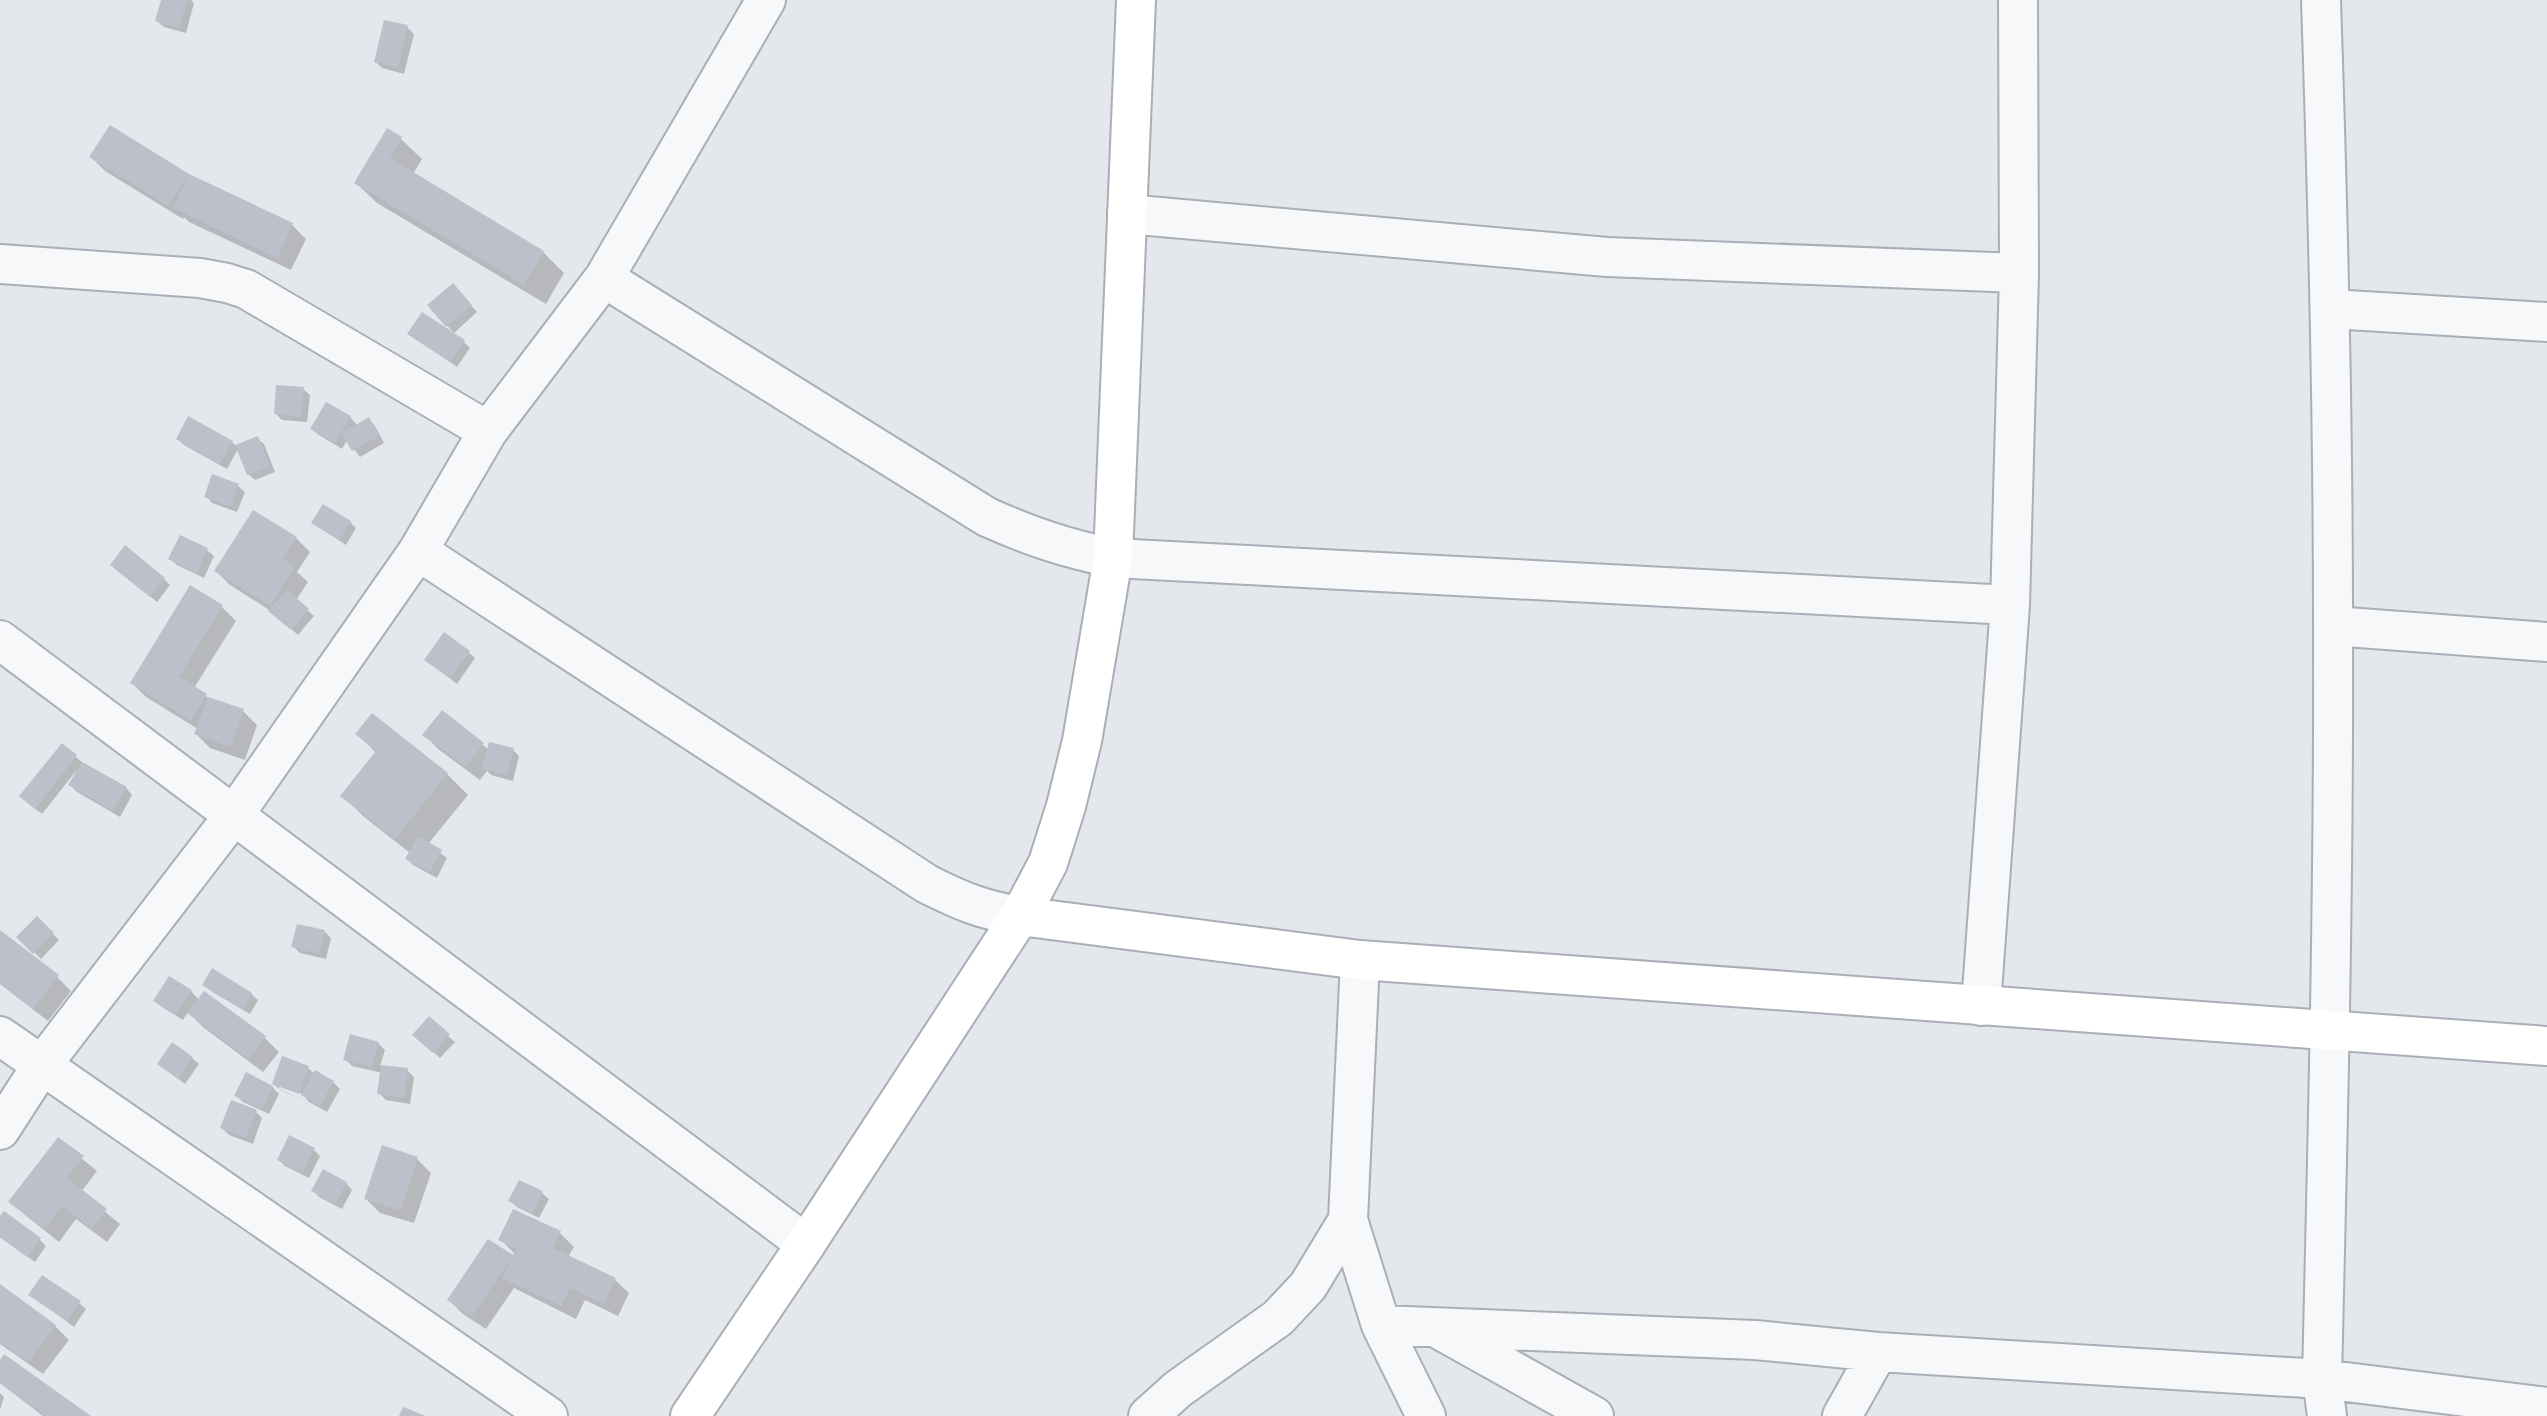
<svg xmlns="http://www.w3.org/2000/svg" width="2547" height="1416" viewBox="0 0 2547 1416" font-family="'PT Sans Narrow',sans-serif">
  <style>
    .shadow { fill: #0003 }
    .building { fill: #bbc0ca }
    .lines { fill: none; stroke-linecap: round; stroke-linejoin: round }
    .street-casing { stroke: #a9aeb7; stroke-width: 42 }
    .secondary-casing { stroke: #a9aeb7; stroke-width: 42 }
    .street { stroke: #f7f8fa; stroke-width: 38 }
    .secondary { stroke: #fff; stroke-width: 38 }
  </style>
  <rect width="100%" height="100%" fill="#e4e7ec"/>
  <path class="shadow" d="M163,0H191L194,3L186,33L164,27L157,21Z
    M407,27L414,34L404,74L382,68L376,62Z
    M401,139L422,159L413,174L543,252L564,273L546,304L377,203L356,183Z
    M91,157L187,175L292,225L306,239L291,270L189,222L184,217L183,219L105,171Z
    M459,292L477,312L454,333L429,305Z
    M410,334L464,342L470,348L457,367Z
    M303,389L310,395L307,422L282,420L276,414Z
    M350,417L358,426L369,420L375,426L384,443L360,457L347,440L342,449L319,435L312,429Z
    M257,438L264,444L275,472L255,480L248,474L238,449L227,469L184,445L178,439L232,442L236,446Z
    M213,476L238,486L245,492L237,512L212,503L206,496Z
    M350,522L356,528L346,545L313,523Z
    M296,538L310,552L297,572L308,582L296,600L314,616L298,635L271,611L230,585L216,571Z
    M207,550L214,556L204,578L177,565L170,559Z
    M119,571L164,579L170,585L157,602Z
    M191,587L222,607L236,621L194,688L210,699L243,711L257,725L245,760L210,748L196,734L198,729L146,697L132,683Z
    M468,652L475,658L457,684L426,660Z
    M442,713L489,750H513L519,756L513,781L491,775L487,771L480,780L438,749L425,735Z
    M373,715L447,774L468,795L428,844L447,858L437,878L413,865L407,858L410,853L363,816L343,796L376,753L358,734Z
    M62,745L83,763L126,788L132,795L120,817L77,792L70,785L78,772L76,771L42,814L28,803Z
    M37,918L59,940L41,959L19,937Z
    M0,932L57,977L71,991L48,1021L0,984Z
    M325,932L331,938L326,959L300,953L293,946Z
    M204,985L251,994L258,1000L250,1014L211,991Z
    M191,991L199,1000L265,1038L279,1052L263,1072L203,1027L188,1012L183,1020L162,1007Z
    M448,1036L455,1042L440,1058L421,1041Z
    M378,1043L385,1050L380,1066L407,1070L414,1077L410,1104L386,1100L379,1093L382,1073L352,1066L345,1059Z
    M192,1058L199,1064L185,1084L159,1064Z
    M308,1068L315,1074L316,1073L333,1082L340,1089L327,1112L309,1102L306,1099L308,1096L279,1085V1089L305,1100L280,1090L274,1084Z
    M247,1075L276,1089L273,1088L279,1094L269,1114L243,1102L236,1095Z
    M256,1112L262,1118L253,1144L229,1135L222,1128Z
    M58,1139L97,1171L81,1192L120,1224L107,1242L76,1219L59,1242L25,1215L11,1202Z
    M314,1150L320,1156L309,1178L285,1166L279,1160Z
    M417,1159L431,1173L414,1223L380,1213L366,1199Z
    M346,1183L352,1190L342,1209L319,1197L313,1190Z
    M542,1193L549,1199L539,1218L517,1207L510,1200Z
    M0,1219L39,1239L46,1246L35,1262L0,1237Z
    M560,1233L574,1247L568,1257L615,1280L629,1293L618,1316L585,1300L576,1319L514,1288L486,1329L463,1314L449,1300L488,1241L513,1258L515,1254L500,1239Z
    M0,1286L55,1326L69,1340L43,1374L0,1344Z
    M31,1295L79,1303L86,1309L74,1327Z
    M0,1363L88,1416H43L0,1383Z
    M0,1393L4,1397L0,1410Z"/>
  <path class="building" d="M161,0H187L179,28L155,21Z
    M384,20L408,25L398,68L374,62Z
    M110,125L189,174L168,206L89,157Z
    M387,128L402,137L390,158L544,251L524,285L354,183Z
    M189,174L293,223L277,258L173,208Z
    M453,283L472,305L446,327L427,305Z
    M422,312L465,340L450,362L407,334Z
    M276,385L304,387L301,417L274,414Z
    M326,402L351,416L335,443L310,429Z
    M188,416L233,441L220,464L176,439Z
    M369,417L379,436L352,451L341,433Z
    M258,436L270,466L247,475L235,445Z
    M212,474L239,484L231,507L204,497Z
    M323,504L351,521L339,540L311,523Z
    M253,510L297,537L283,559L295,567L270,606L214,571Z
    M180,535L208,548L197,573L168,559Z
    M125,545L165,578L150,597L110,565Z
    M190,585L223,605L179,677L207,694L191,721L130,683Z
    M287,590L309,609L291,630L268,611Z
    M444,632L470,651L450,678L424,660Z
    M208,697L244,709L231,747L194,734Z
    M442,710L484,743L466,767L422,735Z
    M372,713L448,773L395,839L340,796L376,751L355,734Z
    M489,742L514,748L507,775L482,769Z
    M62,743L77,755L35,809L19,796Z
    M82,762L127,787L113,811L68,785Z
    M418,836L442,850L430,872L405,859Z
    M37,916L54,933L33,954L16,937Z
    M297,924L325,930L319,954L291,947Z
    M0,930L59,975L33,1009L0,983Z
    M212,968L252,993L243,1009L202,985Z
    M169,976L192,990L175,1015L153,1001Z
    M204,991L266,1036L249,1059L187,1013Z
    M429,1016L450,1034L433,1053L412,1035Z
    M350,1034L379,1042L372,1067L343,1060Z
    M172,1042L193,1057L178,1079L157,1064Z
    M282,1056L309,1066L299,1094L272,1084Z
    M381,1065L408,1068L404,1098L377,1094Z
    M315,1070L334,1081L320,1106L301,1095Z
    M246,1072L273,1086L262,1109L234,1096Z
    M231,1100L257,1110L246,1138L220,1128Z
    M289,1135L315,1148L302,1173L277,1160Z
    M58,1137L84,1156L67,1178L107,1209L92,1229L62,1206L45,1229L8,1202Z
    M382,1145L418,1157L400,1211L364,1199Z
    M323,1169L347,1182L335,1204L311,1191Z
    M519,1180L543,1191L532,1213L508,1201Z
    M513,1209L561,1231L553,1248L616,1278L604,1304L570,1288L561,1306L502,1278L512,1257L472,1316L447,1300L488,1239L513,1255L516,1249L498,1240Z
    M4,1211L41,1238L27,1257L0,1237V1216Z
    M42,1275L81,1301L67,1321L28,1295Z
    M0,1284L56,1325L28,1362L0,1342Z
    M4,1354L91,1416H46L0,1383V1360Z
    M403,1407L426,1416H399Z"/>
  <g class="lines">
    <g class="street-casing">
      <path id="street" d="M2321,0C2328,208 2333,416 2333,624C2334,876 2328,1128 2322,1379L2327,1416
        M1127,214L1607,257L2019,273
        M0,264L200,278L227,283L246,289L488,431
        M604,278L987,517C1032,537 1065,548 1113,558L2010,605
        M2331,309L2547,322
        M418,551L927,884C961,901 982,910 1020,916
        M2333,626L2547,642
        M0,640L806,1244
        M1360,960L1348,1220L1381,1325L1426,1416
        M1981,1006L2010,605L2019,273L2018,0
        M0,1036L548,1416
        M0,1130L42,1065L234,815L418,551L488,431L604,278L766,0
        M1381,1325L1755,1340L1878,1352L2322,1379L2547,1407
        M1440,1330L1594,1416
        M1148,1416L1178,1389L1278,1318L1308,1286L1348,1220
        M1842,1416L1878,1352"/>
    </g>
    <g class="secondary-casing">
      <path id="secondary" d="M1020,916L1360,960L2547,1046
        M690,1416L806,1244L1020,916L1048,863L1066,806L1082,741L1113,558L1136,0"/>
    </g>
    <use href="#street" class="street"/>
    <use href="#secondary" class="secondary"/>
  </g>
</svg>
